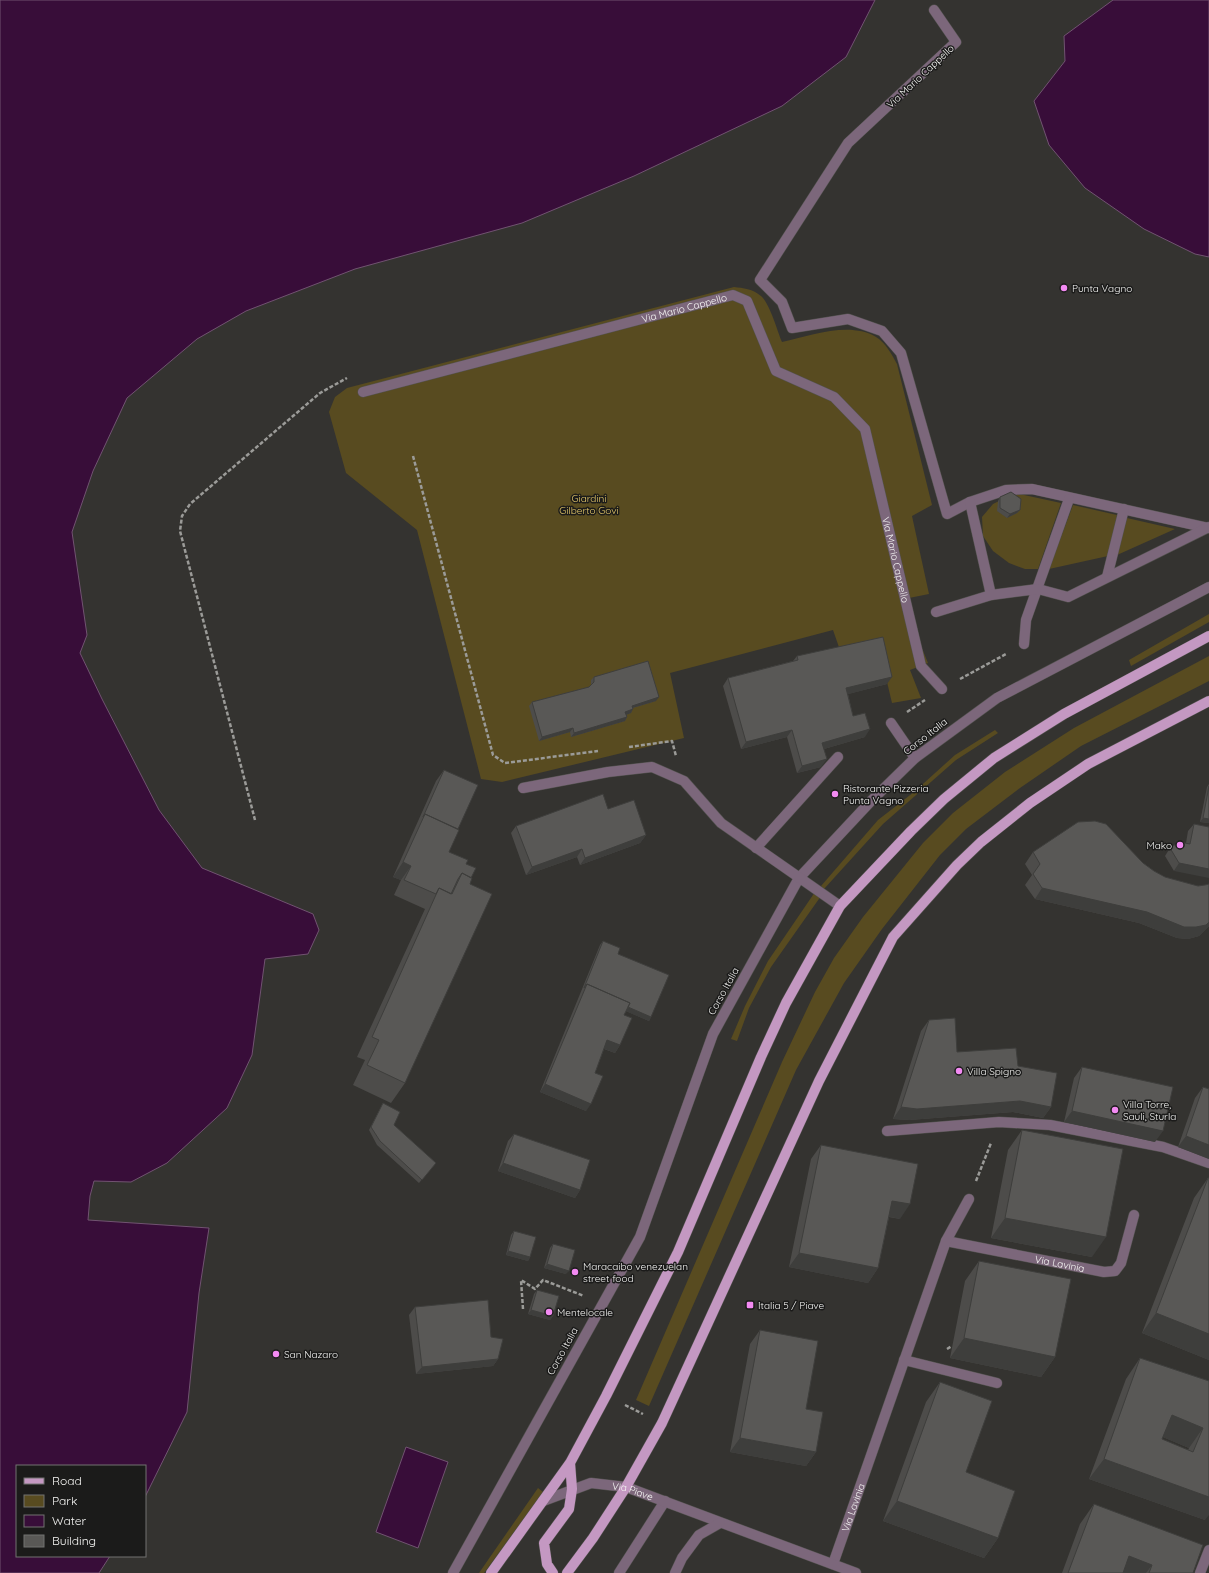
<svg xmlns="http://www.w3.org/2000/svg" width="1209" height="1573" viewBox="0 0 1209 1573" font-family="Quicksand,sans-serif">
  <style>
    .green { fill: #584b20 }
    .water { fill: #380d39; stroke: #715371 }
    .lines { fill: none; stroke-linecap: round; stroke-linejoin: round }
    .service-casing { stroke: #53524f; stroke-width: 11 }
    .pedestrian-casing { stroke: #53524f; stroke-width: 11 }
    .minor-casing { stroke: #53524f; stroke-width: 11 }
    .tertiary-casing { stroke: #53524f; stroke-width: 11 }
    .primary-casing { stroke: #53524f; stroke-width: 11 }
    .path { stroke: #9b9b98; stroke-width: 2.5; stroke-dasharray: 4 2; stroke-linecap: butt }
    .service { stroke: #7c677b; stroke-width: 10 }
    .pedestrian { stroke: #7c677b; stroke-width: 10 }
    .minor { stroke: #7c677b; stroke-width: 10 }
    .tertiary { stroke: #7c677b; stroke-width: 10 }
    .primary { stroke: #c498c2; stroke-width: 10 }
    .wall { fill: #4d4c4a; fill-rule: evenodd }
    .shaded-wall { fill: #3e3e3c }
    .building { fill: #595856; stroke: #3e3e3c; fill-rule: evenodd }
    .poi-dot { fill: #f38af2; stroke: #1b1b1a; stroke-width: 1.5 }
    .labels { text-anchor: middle; stroke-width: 3; stroke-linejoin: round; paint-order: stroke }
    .street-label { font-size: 10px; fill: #f5f5f3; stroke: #1b1b1a }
    .poi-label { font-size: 10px; fill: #f5f5f3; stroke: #1b1b1a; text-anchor: start }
    .park-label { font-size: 10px; fill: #e8cb6b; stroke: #1b1b1a }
  </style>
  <rect width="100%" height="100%" fill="#343330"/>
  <path class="green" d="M734,287C743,288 753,289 761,296C770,304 777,330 782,342C811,336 849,321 876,337C886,343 892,355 897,364L932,505L912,516L929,594L909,598L917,636L928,663L910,670L921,698L892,703L878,644L841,653L833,630L670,673L684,738L502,782L481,779L417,530L346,473L329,412L335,397L347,388Z
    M1015,493L1061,503L1038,569H1025L1009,563L993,551L983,536L982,517L993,504Z
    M1073,505L1117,515L1108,556L1049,569Z
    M1127,518L1175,529L1117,555Z
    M1209,614V622L1131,666L1129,660Z
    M1209,656V681L1081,746L1020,788L966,829L940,855L882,929L844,983L796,1070L649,1406L636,1400L782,1062L815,992L834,958L863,917L923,843L953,813L1005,772L1074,728Z
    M995,730L998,733L956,760L883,824L824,889L821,886L878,820L914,792L955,755Z
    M815,892L821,896L771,967L749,1008L737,1041L731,1039L745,1006L768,961Z
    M538,1488L543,1492L484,1573H479Z"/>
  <path class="water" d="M0,0H875L846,57L782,106L634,176L522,223L355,269L246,311L197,339L127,398L93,471L72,532L87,635L80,653L102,699L159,810L202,868L313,914L319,930L308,954L265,959L252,1055L227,1108L167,1163L131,1182L94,1181L90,1196L88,1220L209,1228L199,1293L187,1412L145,1497V1466H17V1556H110L99,1573H0Z
    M1113,0H1209V257L1195,254L1144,229L1085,188L1049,145L1034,101L1065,61L1064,36Z
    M406,1447L448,1462L418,1548L376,1532Z"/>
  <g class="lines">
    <g class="service-casing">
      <path id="service" d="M756,848L838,757"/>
    </g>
    <g class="pedestrian-casing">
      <g id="pedestrian">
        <path d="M934,10L956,42L848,143L760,280L782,302L792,328L848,319L882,331L901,353L947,514L970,502L1006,490L1032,489L1208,528"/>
        <path id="s1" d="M363,392L733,295L747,301L776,371L834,397L865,429L921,666L942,689"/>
        <path d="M970,502L991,595"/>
        <path d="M1107,577L1124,509"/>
        <path d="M1024,644L1026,620L1069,499"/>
        <path d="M891,723L915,758"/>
        <path d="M453,1573L640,1237L713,1034L799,878L871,801L915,758L997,698L1209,587"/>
        <path d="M619,1573L665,1501"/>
      </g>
    </g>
    <g class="minor-casing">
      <g id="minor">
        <path d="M936,612L991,595L1038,589L1068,597L1209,527"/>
        <path d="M523,788L608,772L652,767L684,781L721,823L840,906"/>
        <path d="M887,1131L999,1122L1050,1125L1163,1147L1209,1163"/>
        <path id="s2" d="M946,1241L1104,1272L1115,1271L1121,1263L1134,1215"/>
        <path d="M904,1360L997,1383"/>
        <path id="s3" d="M833,1564L946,1241L969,1199"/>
        <path d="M1200,1573L1209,1550"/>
      </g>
    </g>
    <g class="tertiary-casing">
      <g id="tertiary">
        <path id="s4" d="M543,1501L591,1483L626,1487L856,1573"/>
        <path d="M675,1573L682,1558L699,1535L720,1523"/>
      </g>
    </g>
    <g class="primary-casing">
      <path id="primary" d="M491,1573L570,1463L606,1396L678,1252L761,1057L786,1003L840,906L911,831L944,799L994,758L1064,714L1209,636
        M553,1573L547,1564L544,1543L569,1509L572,1489L570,1463
        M567,1573L593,1538L626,1487L662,1423L819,1081L893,937L957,865L981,842L1030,803L1088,764L1209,701"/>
    </g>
    <path class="path" d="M413,456L493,755L505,763L598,751
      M960,679L1006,654
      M907,712L925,700
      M629,747L672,741L676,756
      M255,820L180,531L182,516L190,504L320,393L347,378
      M976,1181L991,1143
      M523,1309L521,1280L535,1289L543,1280L584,1296
      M947,1349L952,1346
      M625,1405L643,1414"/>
    <use href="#service" class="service"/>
    <use href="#pedestrian" class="pedestrian"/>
    <use href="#minor" class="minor"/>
    <use href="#tertiary" class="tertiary"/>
    <use href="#primary" class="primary"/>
  </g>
  <path class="wall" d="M1000,497L1020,510L1017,513L1007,518L997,511L998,501Z
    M797,656L887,684L848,694L853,716L865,737L824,749L821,767L797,773L787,737L741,749L723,686L728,678L793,661Z
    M594,677L656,701L633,708L631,713L626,715L627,717L625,721L571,737L570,732L539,741L529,706L532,702L589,687L591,685V680Z
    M444,770L458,829L449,852L466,864L471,878L405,1083L391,1103L353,1085L365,1060L357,1057L425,909L394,895L401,880L393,877L436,781Z
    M1209,784V823L1200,822L1207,787Z
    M608,809L646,835L640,843L580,865L577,857L526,875L511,833L516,826Z
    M1194,824L1209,827L1174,871L1165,856L1170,848L1186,843L1188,831Z
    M1033,852L1143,863L1154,871L1165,877L1198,886L1205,885L1209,884V926L1199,936L1188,939L1177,938L1139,923L1035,899L1025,885L1032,875L1025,864Z
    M603,941L618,954L651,1017L649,1021L626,1011L624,1015L620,1045L615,1053L604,1049L595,1073L586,1111L540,1092L600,945Z
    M929,1020L957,1052L1018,1066L1051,1107L1043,1118L1013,1112L909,1120L893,1119L921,1031Z
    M1082,1067L1155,1142L1064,1122L1074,1078Z
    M1203,1087L1209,1089V1159L1178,1147L1195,1098Z
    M383,1103L394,1125L436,1163L419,1183L377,1145L369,1130L381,1107Z
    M1022,1130L1092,1257L991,1238L1008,1150Z
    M514,1134L580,1190L575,1198L498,1171L508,1141Z
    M821,1145L900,1219L889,1217L878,1268L868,1283L789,1267L811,1159Z
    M1208,1178L1209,1360L1142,1333L1194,1198Z
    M514,1231L530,1257L528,1261L506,1255L511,1235Z
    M553,1244L566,1274L544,1268L550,1248Z
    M979,1261L1055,1357L1041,1377L950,1358L965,1281Z
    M537,1290L553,1316L550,1320L528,1314L534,1294Z
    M415,1307L491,1337L498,1359L493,1366L416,1374L409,1315Z
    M760,1330L806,1409L816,1452L806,1466L730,1452L750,1344Z
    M1140,1358L1209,1381L1205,1520L1089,1479L1126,1379ZM1163,1437L1189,1448L1188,1450L1162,1439Z
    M940,1382L966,1472L998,1538L984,1558L883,1521L926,1402Z
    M1094,1504L1193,1573H1062L1080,1524Z"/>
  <path class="shaded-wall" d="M1020,510L1017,513L1007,518L1010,514Z
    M892,677L887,684L841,696L846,688Z
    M659,697L656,701L629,709L632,706Z
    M633,709L631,713L623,716L625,712Z
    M627,717L625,721L571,737L574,733Z
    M573,728L570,732L539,741L542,737Z
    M870,729L865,737L817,751L822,743Z
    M792,730L787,737L741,749L746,742Z
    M827,759L821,767L797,773L802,766Z
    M1203,818L1209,819V823L1200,822Z
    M646,835L640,843L580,865L585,858Z
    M582,849L577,857L526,875L532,867Z
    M403,862L411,866L401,880L393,877Z
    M1179,863L1209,869V878L1174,871Z
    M1042,888L1209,922V926L1199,936L1188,939L1177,938L1139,923L1035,899Z
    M585,989L651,1017L649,1021L583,993Z
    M607,1040L620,1045L615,1053L602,1048Z
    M545,1084L591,1104L586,1111L540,1092Z
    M1020,1101L1051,1107L1043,1118L1013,1112L909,1120L893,1119L901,1107Z
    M1072,1111L1163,1131L1155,1142L1064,1122Z
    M1186,1136L1209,1145V1159L1178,1147Z
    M503,1163L580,1190L575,1198L498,1171Z
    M892,1201L910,1204L900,1219L882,1215Z
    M1005,1218L1106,1237L1092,1257L991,1238Z
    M508,1251L530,1257L528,1261L506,1255Z
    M799,1253L878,1268L868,1283L789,1267Z
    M547,1264L569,1271L566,1274L544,1268Z
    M531,1310L553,1316L550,1320L528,1314Z
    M1156,1313L1209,1334V1360L1142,1333Z
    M964,1338L1055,1357L1041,1377L950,1358Z
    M498,1359L493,1366L416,1374L422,1367Z
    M1172,1415L1203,1428L1189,1448L1158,1435Z
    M740,1438L816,1452L806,1466L730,1452Z
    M1104,1459L1209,1497V1515L1205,1520L1089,1479Z
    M897,1501L998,1538L984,1558L883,1521Z
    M1129,1556L1152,1565L1146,1573H1117Z"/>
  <path class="building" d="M1011,492L1021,499L1020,510L1010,514L1000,508V497Z
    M883,637L892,677L846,688L853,716L865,713L870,729L822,743L827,759L802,766L792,730L746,742L728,678L798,660L797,656Z
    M648,661L659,697L632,706L633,709L625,712L627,717L574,733L573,728L542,737L532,702L589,687L594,682V677Z
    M444,770L478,785L458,829L425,814L423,817Z
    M1209,786V819L1203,818Z
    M603,794L608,809L634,800L646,835L585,858L582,849L532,867L516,826Z
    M425,814L459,830L449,852L468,860L466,864L476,868L471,878L462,873L458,879L451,894L439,888L436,894L404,880L411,866L403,862Z
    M1095,821L1106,824L1143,863L1154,871L1165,877L1198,886L1205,885L1209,884V922L1206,925L1196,927H1184L1147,912L1042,888L1033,874L1040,864L1033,852L1078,822Z
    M1194,824L1209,827V869L1179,863L1170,848L1179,842L1190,844Z
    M462,873L472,878L470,884L492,894L405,1083L367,1065L379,1040L372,1037L439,888L452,894Z
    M603,941L620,948L618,954L669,975L651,1017L628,1007L630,1003L587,984L584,988Z
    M587,984L630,1003L624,1015L632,1018L620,1045L607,1040L595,1073L603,1076L591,1104L545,1084Z
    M955,1018L957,1052L1016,1048L1018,1066L1057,1073L1051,1107L1020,1101L917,1109L901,1107L929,1020Z
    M1082,1067L1173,1087L1163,1131L1072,1111Z
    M1203,1087L1209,1089V1145L1186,1136Z
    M383,1103L400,1112L394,1125L436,1163L422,1180L380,1141L371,1127Z
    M1022,1130L1123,1149L1106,1237L1005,1218Z
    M514,1134L590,1160L580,1190L503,1163Z
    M821,1145L918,1164L910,1204L892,1201L878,1268L799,1253Z
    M1208,1178H1209V1334L1156,1313Z
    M514,1231L536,1237L530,1257L508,1251Z
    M553,1244L575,1250L569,1271L547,1264Z
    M979,1261L1071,1279L1055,1357L964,1338Z
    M537,1290L559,1296L553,1316L531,1310Z
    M488,1300L491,1337L503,1339L498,1359L422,1367L415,1307Z
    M760,1330L818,1341L806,1409L823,1412L816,1452L740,1438Z
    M1140,1358L1209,1381V1497L1104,1459ZM1172,1415L1203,1428L1193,1452L1162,1439Z
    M940,1382L992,1401L966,1472L1015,1491L998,1538L897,1501Z
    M1094,1504L1203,1545L1193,1573H1149L1152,1565L1129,1556L1123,1573H1068Z"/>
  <g class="poi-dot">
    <circle cx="1064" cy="288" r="4"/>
    <circle cx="835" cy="794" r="4"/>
    <circle cx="1180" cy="845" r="4"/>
    <circle cx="959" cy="1071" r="4"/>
    <circle cx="1115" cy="1110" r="4"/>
    <circle cx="575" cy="1272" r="4"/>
    <rect x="746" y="1301" width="8" height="8" rx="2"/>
    <circle cx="549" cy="1312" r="4"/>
    <circle cx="276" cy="1354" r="4"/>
  </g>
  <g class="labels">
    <g class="street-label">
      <text transform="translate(920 76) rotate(-43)" y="4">Via Mario Cappello</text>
      <text dy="4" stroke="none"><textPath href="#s1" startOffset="332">Via Mario Cappello</textPath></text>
      <text dy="4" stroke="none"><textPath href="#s1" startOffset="716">Via Mario Cappello</textPath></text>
      <text transform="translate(925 736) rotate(-38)" y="4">Corso Italia</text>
      <text transform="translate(723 991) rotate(-61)" y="4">Corso Italia</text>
      <text dy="4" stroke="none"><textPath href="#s2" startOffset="116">Via Lavinia</textPath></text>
      <text transform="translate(562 1351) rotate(-61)" y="4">Corso Italia</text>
      <text dy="4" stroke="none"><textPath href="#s4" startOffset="94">Via Piave</textPath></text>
      <text dy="4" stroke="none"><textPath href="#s3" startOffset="60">Via Lavinia</textPath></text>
    </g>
    <g class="poi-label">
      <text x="1072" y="292">Punta Vagno</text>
      <text x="843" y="792">Ristorante Pizzeria<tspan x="843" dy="12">Punta Vagno</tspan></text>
      <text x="1172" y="849" text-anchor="end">Mako</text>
      <text x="967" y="1075">Villa Spigno</text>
      <text x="1123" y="1108">Villa Torre,<tspan x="1123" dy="12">Sauli, Sturla</tspan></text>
      <text x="583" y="1270">Maracaibo venezuelan<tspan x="583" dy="12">street food</tspan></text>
      <text x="758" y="1309">Italia 5 / Piave</text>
      <text x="557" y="1316">Mentelocale</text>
      <text x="284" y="1358">San Nazaro</text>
    </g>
    <g class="park-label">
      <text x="589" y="502">Giardini<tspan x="589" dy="12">Gilberto Govi</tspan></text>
    </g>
  </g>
  <rect x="16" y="1465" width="130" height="92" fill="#1b1b1a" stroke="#727271"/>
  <rect x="24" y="1478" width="20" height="6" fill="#c498c2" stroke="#727271"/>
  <text x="52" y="1485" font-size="12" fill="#f5f5f3">Road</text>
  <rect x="24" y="1495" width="20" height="12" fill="#584b20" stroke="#727271"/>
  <text x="52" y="1505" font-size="12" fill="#f5f5f3">Park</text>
  <rect x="24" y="1515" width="20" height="12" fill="#380d39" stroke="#727271"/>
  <text x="52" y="1525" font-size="12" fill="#f5f5f3">Water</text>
  <rect x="24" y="1535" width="20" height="12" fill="#595856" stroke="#727271"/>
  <text x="52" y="1545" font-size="12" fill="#f5f5f3">Building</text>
</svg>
